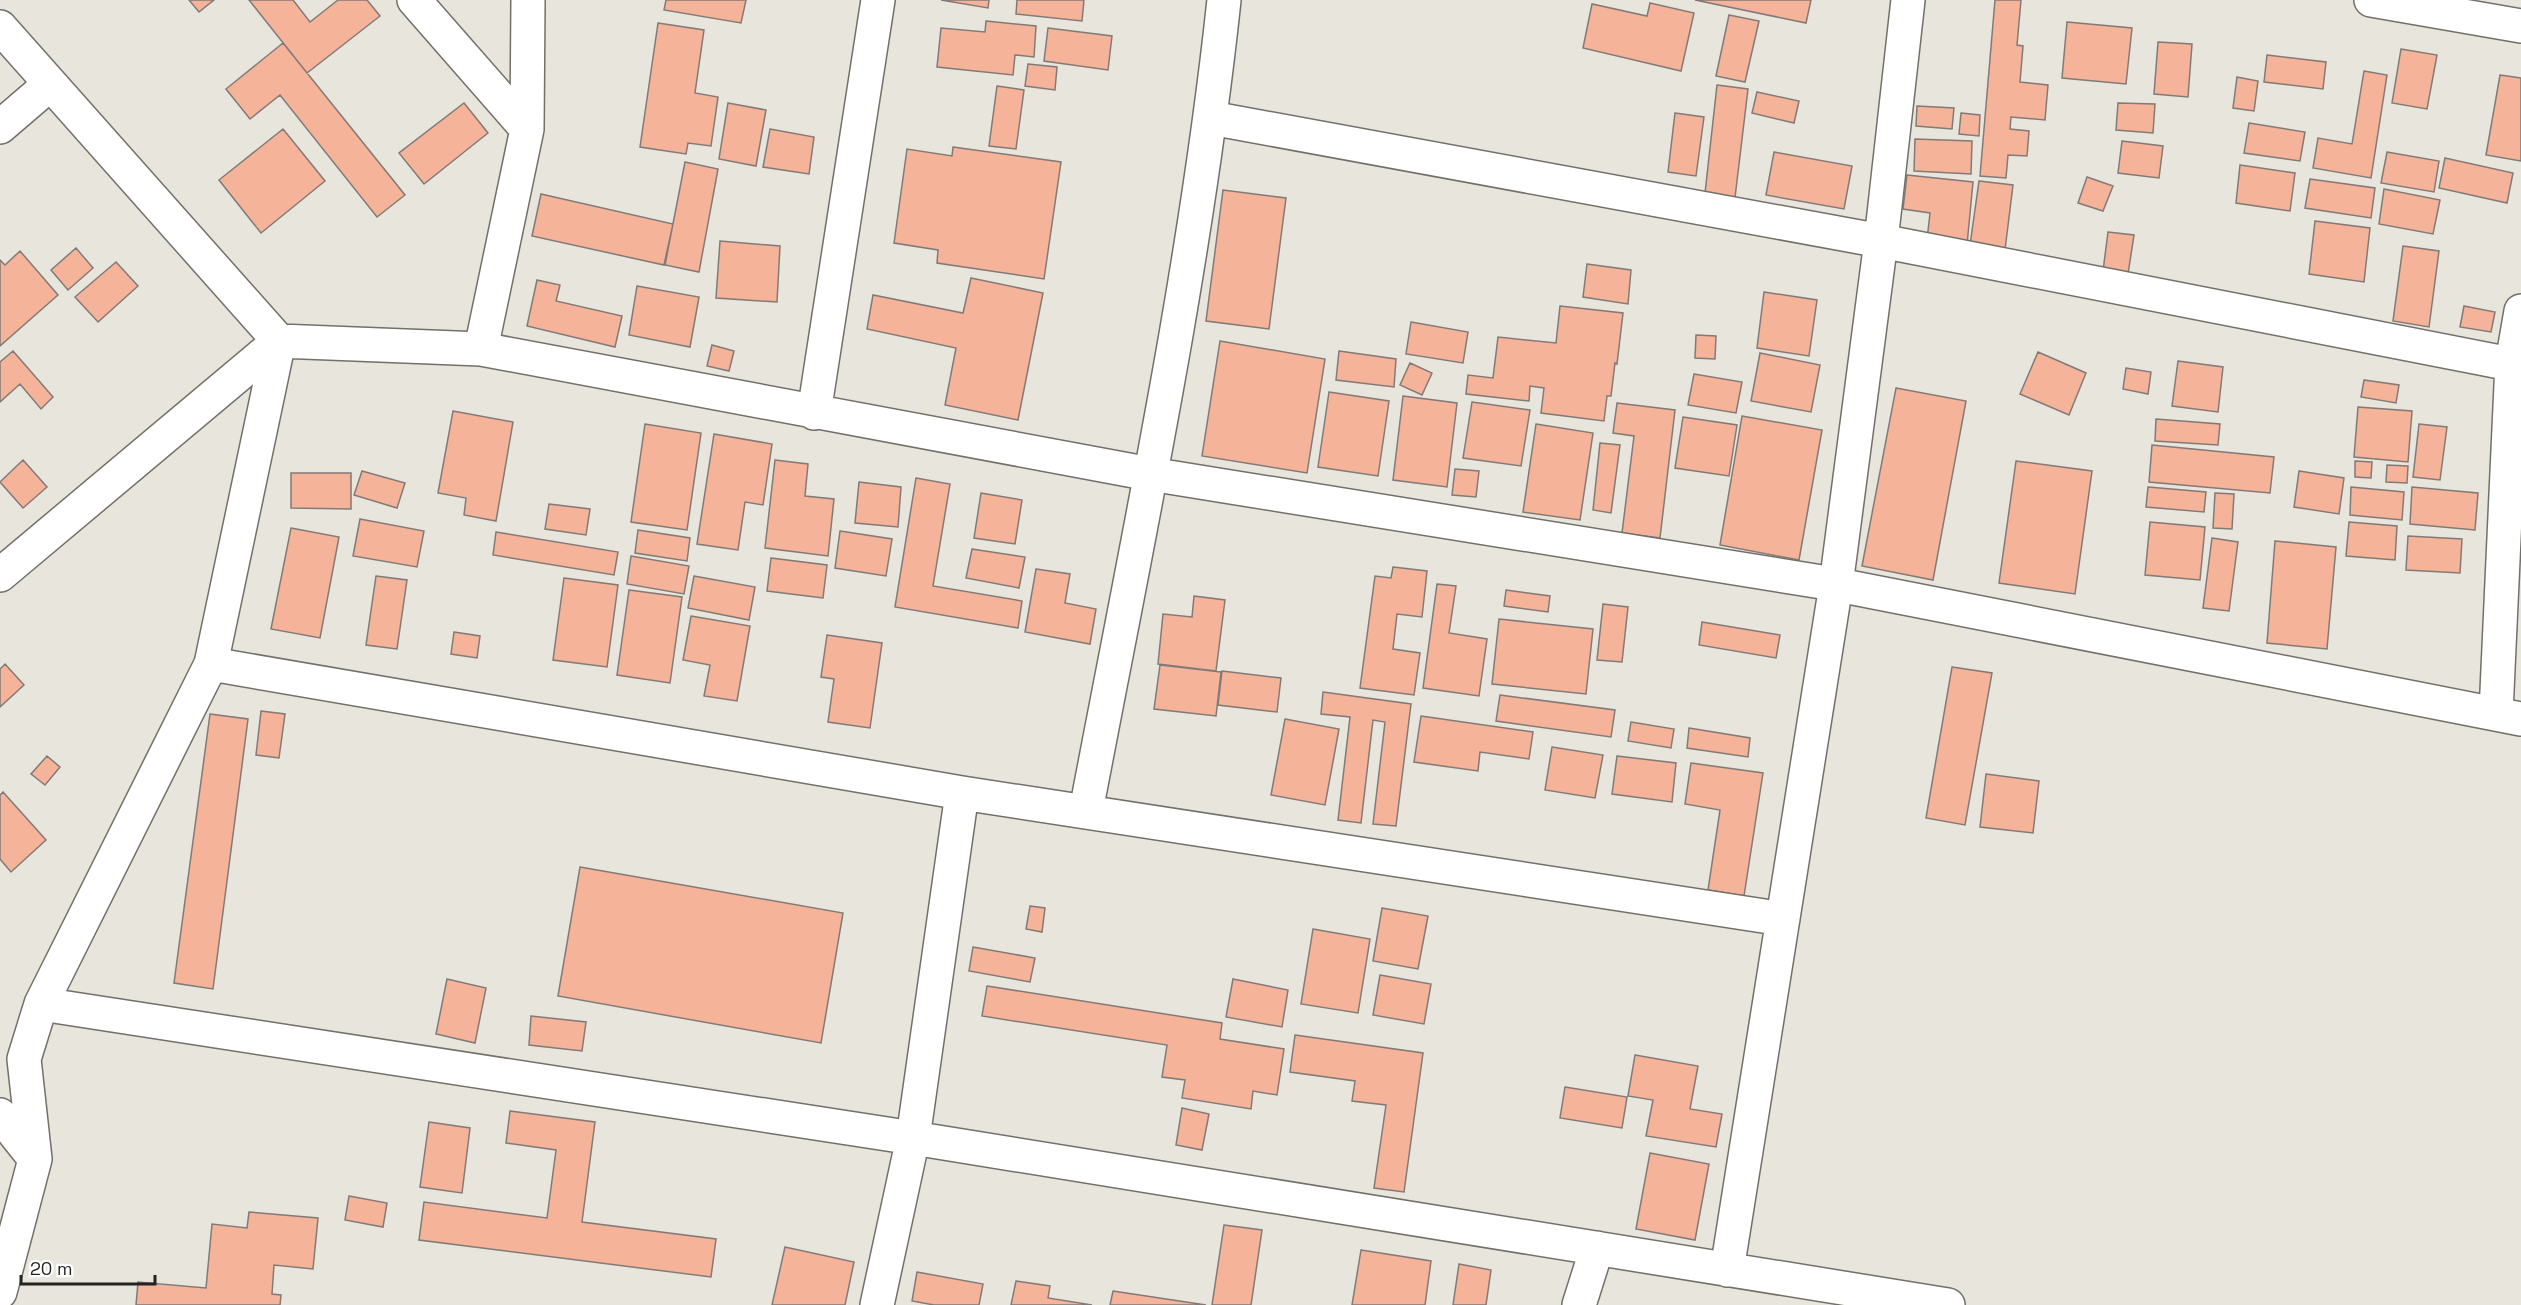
<svg xmlns="http://www.w3.org/2000/svg" width="2521" height="1305" viewBox="0 0 2521 1305" font-family="'Space Grotesk',sans-serif">
  <style>
    .building { fill: #f5b39a; stroke: #837a77; stroke-width: 1.5 }
    .lines { fill: none; stroke-linecap: round; stroke-linejoin: round }
    .street-casing { stroke: #727068; stroke-width: 36 }
    .street { stroke: #fff; stroke-width: 33 }
  </style>
  <rect width="100%" height="100%" fill="#e8e5dc"/>
  <path class="building" d="M189,0H214L199,12Z
    M249,0H293L310,22L338,0H367L380,16L307,73Z
    M666,0H746L741,23L664,10Z
    M941,0H989L988,8Z
    M1017,0H1084L1082,21L1016,14Z
    M1695,0H1811L1806,23Z
    M1995,0H2021L2017,45L2023,46L2020,82L2048,85L2045,120L2011,117L2010,129L2029,131L2027,156L2008,155L2006,178L1980,176Z
    M1650,3L1694,13L1681,71L1583,48L1592,4L1647,16Z
    M1729,15L1759,21L1745,82L1716,76Z
    M986,21L1036,26L1034,57L1015,55L1013,75L937,67L941,28L985,32Z
    M2067,22L2132,28L2126,84L2062,78Z
    M658,23L704,30L695,93L718,97L711,146L688,143L686,154L640,147Z
    M1048,28L1112,36L1108,70L1044,61Z
    M2158,42L2192,44L2188,97L2154,94Z
    M283,43L405,195L377,217L280,95L250,119L226,89Z
    M2401,49L2437,55L2427,109L2392,103Z
    M2267,55L2326,62L2323,89L2264,82Z
    M1028,64L1057,67L1055,90L1025,86Z
    M2364,71L2387,75L2371,178L2313,168L2318,138L2352,144Z
    M2500,75L2521,78V161L2486,155Z
    M2237,77L2258,81L2254,111L2233,108Z
    M1717,85L1748,89L1734,206L1704,202Z
    M997,86L1024,90L1016,149L989,146Z
    M1757,92L1799,101L1794,123L1752,113Z
    M464,103L488,133L424,184L399,153Z
    M728,103L766,110L756,166L719,159Z
    M2118,103L2155,104L2153,133L2116,130Z
    M1917,106L1954,108L1952,129L1916,126Z
    M1675,113L1704,117L1696,176L1668,172Z
    M1961,113L1980,115L1979,136L1959,134Z
    M2249,123L2305,132L2300,161L2244,153Z
    M283,129L325,181L261,233L219,180Z
    M770,129L814,137L809,174L763,167Z
    M1915,139L1972,141L1971,174L1914,171Z
    M2122,141L2163,146L2159,178L2118,173Z
    M953,147L1061,162L1044,279L937,263L938,250L894,243L907,149L952,156Z
    M1774,152L1852,166L1844,209L1766,195Z
    M2387,152L2439,161L2434,192L2381,183Z
    M2445,158L2513,173L2507,203L2439,188Z
    M685,162L718,169L699,272L665,265Z
    M2240,165L2295,173L2290,211L2236,203Z
    M1907,175L1973,182L1967,245L1927,240L1930,213L1903,209Z
    M2087,177L2113,186L2103,211L2078,203Z
    M2310,179L2375,188L2371,218L2305,208Z
    M1979,181L2013,185L2005,250L1970,245Z
    M2384,189L2440,200L2433,234L2379,224Z
    M1223,190L1286,198L1269,329L1206,321Z
    M541,194L673,224L664,265L532,236Z
    M2315,221L2370,228L2364,282L2309,274Z
    M2108,232L2134,235L2128,274L2103,271Z
    M720,241L780,246L777,302L716,298Z
    M2403,246L2439,251L2429,327L2393,321Z
    M76,248L93,268L68,290L51,270Z
    M20,251L58,295L0,346V260L5,265Z
    M116,262L138,286L98,322L75,297Z
    M1587,264L1631,270L1628,304L1583,297Z
    M971,278L1043,293L1018,420L945,405L956,348L867,329L873,295L963,313Z
    M537,280L560,285L556,301L622,316L615,347L527,326Z
    M637,286L699,297L690,347L629,335Z
    M1764,292L1817,300L1809,356L1757,348Z
    M1560,306L1623,313L1617,364L1615,363L1611,396H1607L1604,421L1541,413L1544,388L1530,386L1529,401L1466,394L1468,375L1493,378L1498,337L1556,343Z
    M2464,306L2495,312L2491,332L2460,327Z
    M1411,322L1468,332L1463,363L1406,354Z
    M1696,335L1716,336L1715,359L1695,358Z
    M1220,341L1325,359L1307,473L1202,456Z
    M712,345L734,351L729,371L707,366Z
    M13,351L53,397L41,409L20,384L0,402V362Z
    M1339,351L1396,359L1394,387L1336,380Z
    M2038,352L2086,373L2069,415L2020,394Z
    M1760,353L1820,365L1811,412L1751,401Z
    M2178,361L2223,367L2218,412L2172,406Z
    M1410,363L1432,373L1422,395L1400,385Z
    M2126,368L2151,372L2148,394L2123,389Z
    M1694,374L1742,382L1736,413L1688,405Z
    M2364,380L2399,385L2396,403L2361,397Z
    M1896,388L1966,401L1933,580L1862,566Z
    M1329,392L1389,401L1378,476L1318,467Z
    M1403,396L1457,403L1447,487L1393,480Z
    M1472,402L1530,410L1521,466L1463,458Z
    M1617,403L1675,410L1660,538L1622,533L1634,436L1613,433Z
    M2358,407L2412,411L2408,462L2354,457Z
    M453,411L513,422L496,521L464,515L466,498L438,493Z
    M1742,416L1822,430L1799,560L1720,545Z
    M1683,417L1737,425L1729,476L1675,468Z
    M2156,419L2220,424L2218,445L2155,441Z
    M645,424L701,433L687,530L631,522Z
    M1536,424L1593,433L1580,520L1523,512Z
    M2419,424L2447,427L2440,480L2413,477Z
    M714,434L772,444L763,505L745,502L738,550L697,544Z
    M1600,443L1620,445L1611,513L1593,510Z
    M2152,445L2274,457L2270,493L2149,482Z
    M23,460L47,487L23,508L0,482Z
    M775,460L808,464L805,496L834,499L828,556L765,548Z
    M2016,461L2092,471L2075,594L1999,583Z
    M2355,461L2372,462L2371,478L2355,477Z
    M2387,465L2408,466L2407,483L2386,482Z
    M1455,469L1479,471L1476,497L1452,495Z
    M362,471L405,483L397,508L354,495Z
    M2299,471L2344,478L2339,514L2294,507Z
    M291,473H351V509L291,508Z
    M916,478L950,484L933,586L1022,601L1018,628L895,607Z
    M859,482L901,487L898,527L855,523Z
    M2148,487L2206,492L2204,512L2146,507Z
    M2351,487L2404,492L2402,520L2350,515Z
    M2412,487L2478,493L2475,530L2410,524Z
    M981,493L1022,500L1015,544L974,538Z
    M2215,493L2234,494L2232,529L2213,528Z
    M549,504L590,509L586,535L545,529Z
    M360,519L424,531L417,567L353,556Z
    M2150,522L2205,527L2200,580L2145,575Z
    M2349,522L2397,526L2395,560L2346,556Z
    M291,528L339,537L320,638L271,629Z
    M638,530L690,538L687,561L635,553Z
    M840,531L892,539L886,576L835,568Z
    M496,532L618,552L614,575L493,555Z
    M2408,536L2462,539L2460,573L2406,570Z
    M2212,538L2238,542L2229,611L2203,608Z
    M2275,541L2336,547L2327,649L2267,643Z
    M972,549L1025,557L1019,588L966,578Z
    M631,556L689,566L684,594L627,584Z
    M771,558L827,565L823,598L767,591Z
    M1393,567L1427,571L1422,617L1397,614L1393,649L1420,653L1414,695L1360,688L1375,576L1391,578Z
    M1036,569L1070,574L1065,603L1096,609L1090,644L1025,632Z
    M376,576L407,580L397,649L366,645Z
    M694,576L755,587L749,620L688,608Z
    M564,578L618,585L607,667L553,660Z
    M1437,584L1456,586L1449,633L1487,639L1479,696L1423,688Z
    M629,590L682,597L670,683L617,675Z
    M1506,590L1550,596L1548,612L1504,606Z
    M1194,596L1225,600L1216,671L1158,664L1163,614L1192,617Z
    M1603,604L1628,607L1622,662L1597,660Z
    M691,616L750,626L737,701L704,696L710,665L683,660Z
    M1499,619L1593,629L1586,694L1492,684Z
    M1702,622L1780,635L1776,658L1699,645Z
    M454,632L480,636L477,658L451,654Z
    M827,635L882,643L870,728L828,722L834,679L821,677Z
    M5,664L24,685L0,707V669Z
    M1160,665L1221,672L1216,716L1154,709Z
    M1952,667L1992,673L1965,825L1926,818Z
    M1222,671L1281,678L1277,712L1218,705Z
    M1323,692L1411,704L1396,826L1373,824L1385,722L1373,720L1361,823L1338,820L1350,717L1321,714Z
    M1500,695L1615,710L1611,737L1496,721Z
    M261,711L285,714L279,758L256,755Z
    M210,714L248,719L213,989L174,983Z
    M1421,716L1533,732L1529,759L1480,752L1478,771L1414,762Z
    M1285,719L1339,729L1325,805L1271,795Z
    M1631,722L1674,729L1671,748L1628,741Z
    M1689,728L1750,738L1748,757L1687,748Z
    M1552,747L1603,755L1595,798L1545,790Z
    M47,756L60,767L45,785L31,774Z
    M1617,756L1676,763L1672,802L1612,794Z
    M1691,763L1763,773L1744,896L1708,890L1720,810L1685,804Z
    M1986,774L2039,781L2033,833L1980,827Z
    M3,792L46,840L11,872L0,859V795Z
    M580,867L843,913L821,1043L558,996Z
    M1030,906L1045,908L1042,932L1026,929Z
    M1382,908L1428,916L1418,969L1373,961Z
    M1313,929L1370,939L1358,1013L1301,1004Z
    M973,947L1035,958L1030,982L969,971Z
    M1380,975L1431,984L1424,1024L1373,1015Z
    M447,979L486,988L475,1043L436,1034Z
    M1233,979L1288,990L1282,1027L1226,1017Z
    M987,986L1222,1023L1220,1039L1284,1049L1277,1095L1253,1091L1251,1109L1182,1098L1185,1080L1162,1077L1167,1045L982,1016Z
    M531,1016L586,1022L582,1051L529,1045Z
    M1295,1035L1423,1053L1404,1192L1374,1188L1386,1105L1352,1101L1355,1081L1290,1072Z
    M1635,1055L1698,1066L1690,1109L1722,1114L1716,1147L1646,1136L1653,1100L1628,1096Z
    M1565,1087L1627,1097L1622,1128L1560,1118Z
    M1182,1108L1209,1114L1202,1150L1176,1145Z
    M510,1111L595,1122L582,1222L716,1239L711,1277L419,1240L424,1202L547,1218L556,1150L506,1143Z
    M429,1122L470,1128L462,1193L420,1187Z
    M1650,1153L1709,1164L1695,1240L1636,1229Z
    M349,1196L387,1203L383,1227L345,1220Z
    M249,1212L318,1218L313,1269L274,1265L272,1294L281,1295L280,1305H136L138,1282L206,1288L212,1224L247,1228Z
    M1224,1225L1262,1230L1251,1305H1212Z
    M785,1247L854,1262L845,1305H772Z
    M1361,1250L1431,1261L1425,1305H1352Z
    M1459,1264L1491,1270L1486,1305H1453Z
    M917,1272L983,1284L979,1305H934L912,1301Z
    M1016,1281L1050,1286L1048,1298L1092,1305H1011Z
    M1113,1291L1206,1305H1110Z"/>
  <g class="lines">
    <g class="street-casing">
      <path id="street" d="M414,0L527,129
        M528,0L527,129L481,349L1150,474L1828,583L2521,719
        M2371,0L2521,26
        M0,27L279,341L481,349
        M1211,118L1881,241L2521,366
        M0,127L49,85
        M279,341L211,664L962,793L1783,919
        M814,413L878,0
        M0,575L279,341
        M2496,713L2512,363L2521,311
        M1086,811C1137,542 1195,272 1224,0
        M41,1004L913,1138L1948,1305
        M0,1115L35,1159
        M1727,1270L1836,585L1881,241L1908,0
        M0,1292L35,1159L24,1059L41,1004L211,664
        M877,1305L913,1138L962,793
        M1579,1305L1597,1248"/>
    </g>
    <use href="#street" class="street"/>
  </g>
  <path d="M21 1275v9h134v-9" fill="none" stroke="#242320" stroke-width="3"/>
  <text x="30" y="1275" font-size="18" fill="#242320" stroke="#ffffff" stroke-width="4.5" paint-order="stroke">20 m</text>
</svg>
